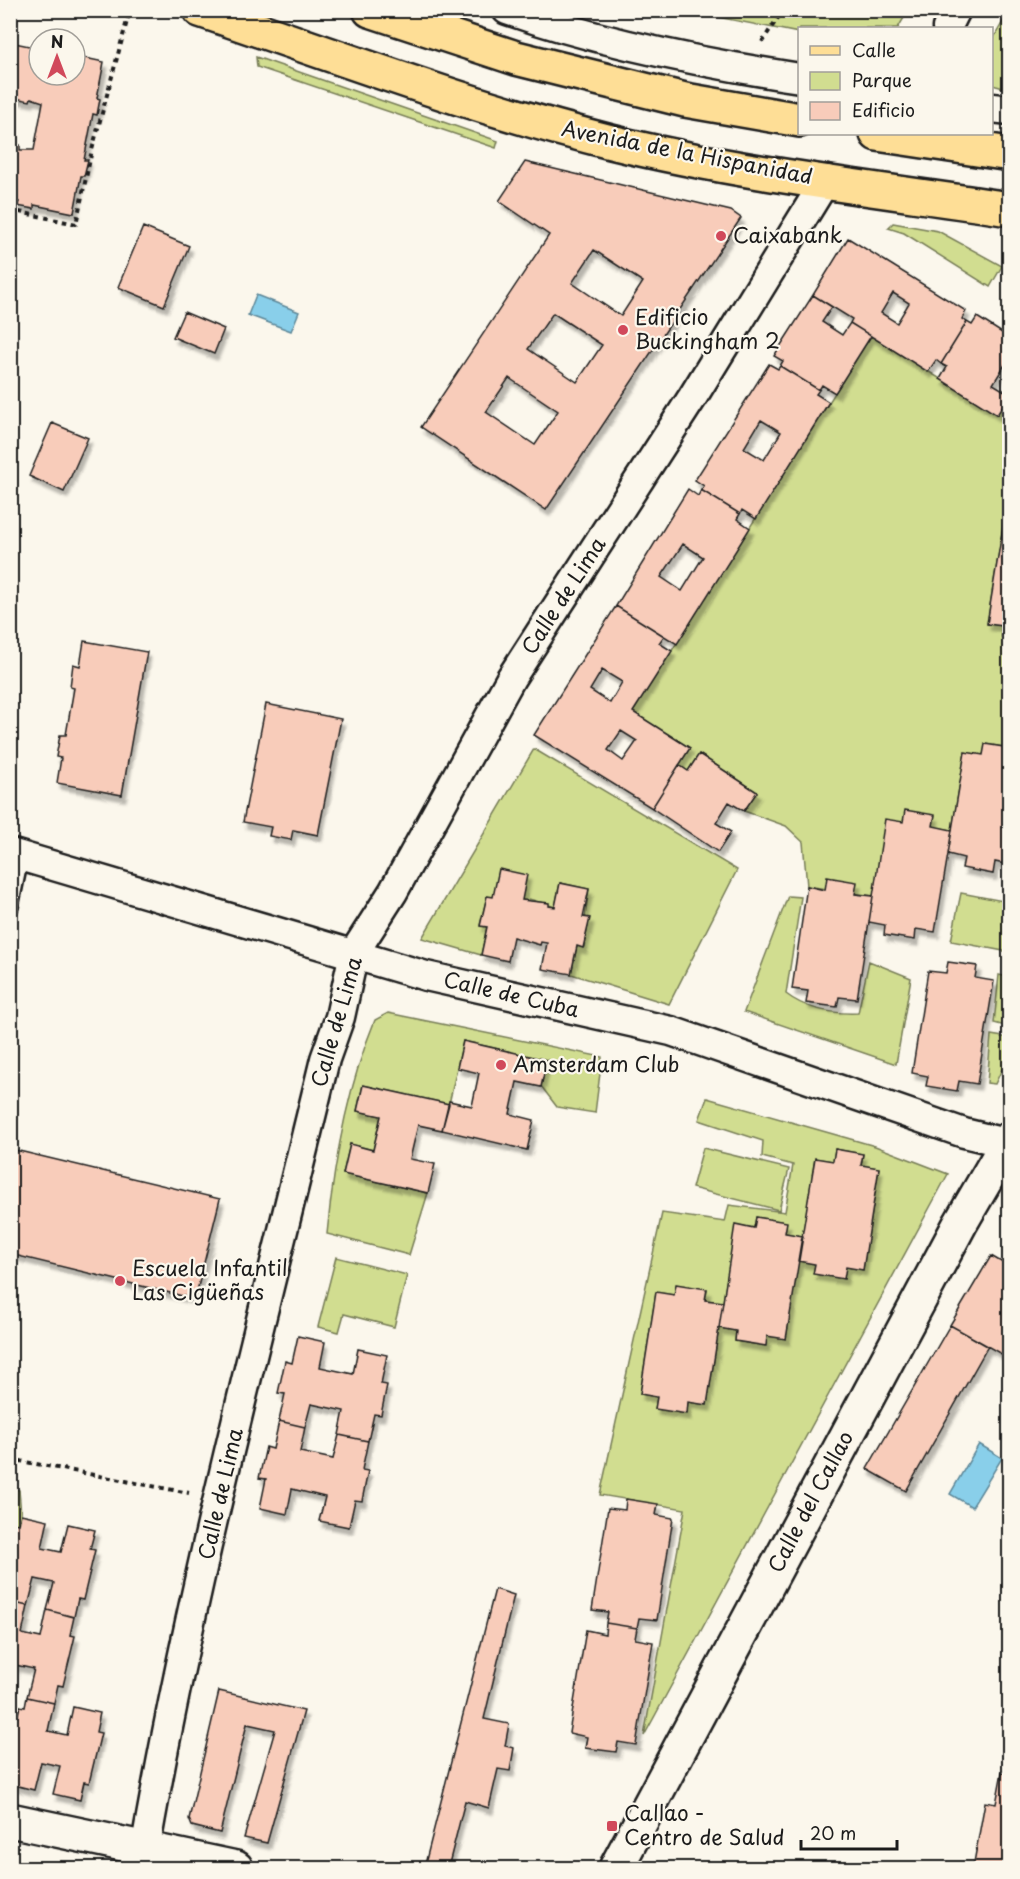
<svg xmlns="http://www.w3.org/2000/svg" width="1020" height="1879" viewBox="0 0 1020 1879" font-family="'Playpen Sans',sans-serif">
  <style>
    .green { fill: #d1dd90; stroke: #767c56; stroke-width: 1.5; fill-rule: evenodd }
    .water { fill: #89cfea; stroke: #5d8798; stroke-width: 1.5 }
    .building { fill: #f8ccba; stroke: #1c1c1c; stroke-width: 1.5; fill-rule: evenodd; filter: url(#shadow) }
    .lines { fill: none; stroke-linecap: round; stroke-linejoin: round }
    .service-casing { stroke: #1c1c1c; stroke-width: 20 }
    .minor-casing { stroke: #1c1c1c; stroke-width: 33 }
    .tertiary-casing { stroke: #1c1c1c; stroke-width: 38 }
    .primary-casing { stroke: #1c1c1c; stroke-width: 38 }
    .path { stroke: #1c1c1c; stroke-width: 4; stroke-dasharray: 4.5 4.5; stroke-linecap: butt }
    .service { stroke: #fbf7ec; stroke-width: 15 }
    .minor { stroke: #fbf7ec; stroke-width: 28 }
    .tertiary { stroke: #fbf7ec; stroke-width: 33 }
    .primary { stroke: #fede96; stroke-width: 33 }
    .poi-dot { fill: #d1495b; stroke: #fbf7ec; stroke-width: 2 }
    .labels { text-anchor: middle; stroke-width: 4.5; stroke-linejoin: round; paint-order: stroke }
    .street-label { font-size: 21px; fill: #1c1c1c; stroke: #fbf7ec }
    .poi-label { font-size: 21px; fill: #1c1c1c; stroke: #fbf7ec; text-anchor: start }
  </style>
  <defs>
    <filter id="shadow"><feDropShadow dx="3.5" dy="6" stdDeviation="1.5" flood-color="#0004"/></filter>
  </defs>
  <rect width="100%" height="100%" fill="#fbf7ec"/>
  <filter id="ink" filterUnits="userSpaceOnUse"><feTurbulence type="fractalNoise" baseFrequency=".0167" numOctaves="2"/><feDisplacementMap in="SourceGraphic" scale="12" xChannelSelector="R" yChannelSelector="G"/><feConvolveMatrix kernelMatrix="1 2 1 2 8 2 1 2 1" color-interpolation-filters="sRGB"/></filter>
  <g filter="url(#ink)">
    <path class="green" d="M687,11L908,10V11L898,28H800L799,33Z
      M1009,11V72L1004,88L992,85V41Z
      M256,57L498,141L496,148L257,67Z
      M893,223L938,231L1002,266L990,287L904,233L888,228Z
      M871,336L997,414L1009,395V480L1004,489L1009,490V521H1004L987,623L1003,626L1002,637L1009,638V748L986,744L983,755L965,752L952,830L903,822L873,896L807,886L803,842L786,826L744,811L757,792L699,754L688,771L679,765L690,748L633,712Z
      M534,749L737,870L669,1004L571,974L577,946L584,947L589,919L585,917L589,889L560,883L555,907L529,899L528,901L487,896L480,925L487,927L481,955L422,938Z
      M961,893L1009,902V952L951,941Z
      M788,896L801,897L786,994C807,1010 832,1014 858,1013L869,961L911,978L896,1064L744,1012Z
      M999,975L1009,977V1027L994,1023Z
      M388,1013L602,1057L595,1113L557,1107L541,1086L547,1060L463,1041L449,1104L363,1085L357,1111L381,1116L373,1150L350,1144L343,1174L428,1193L409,1255L327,1234C334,1161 347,1088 375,1020Z
      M991,1035L1009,1038V1054L995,1084L987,1083Z
      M707,1098L875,1146L948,1174L644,1736L685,1509L600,1495L662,1213L725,1222L729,1205L785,1212L793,1165L762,1157L763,1141L699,1120ZM835,1149L863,1154L861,1165L879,1168L863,1270L846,1267L844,1279L814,1274L815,1264L798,1261L786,1339L767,1336L765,1346L735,1341L736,1331L719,1328L707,1405L688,1402L686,1414L655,1409L657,1397L640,1394L656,1292L674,1295L707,1289L705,1300L723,1302L736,1225L754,1228L756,1217L786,1222L785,1233L803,1236L815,1158L833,1161Z
      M703,1148L789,1169L779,1210L692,1188Z
      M336,1257L407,1275L394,1327L344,1314L339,1332L318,1327Z
      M11,1488L19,1490L21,1514L19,1524L14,1523L11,1537Z
      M11,1701L20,1706L11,1745Z"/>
    <path class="water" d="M256,295L299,312L291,331L248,315Z
      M979,1444L1002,1458L972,1507L950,1494Z"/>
    <path class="building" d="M10,42L39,48V75H75V56L104,62L97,98L100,99L97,115L93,114L84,160H88L84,176H81L74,213L34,205V209L17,206L19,202L10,200V144L20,145V150H34L43,102L31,98L30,101L10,97Z
      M525,162L731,211L741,218L546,510L421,427L549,235L499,201ZM594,250L643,282L621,316L572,283ZM553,313L602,345L577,382L528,349ZM509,378L558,411L535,445L486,412Z
      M143,227L189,246L164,306L118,287Z
      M848,238L966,311L962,319L967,322L941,364L936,360L928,372L850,323L852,319L813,295ZM893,293L909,303L897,323L881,313Z
      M813,295L832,307L822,322L842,335L850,323L871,336L835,393L822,385L819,390L780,366L783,361L774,356Z
      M184,312L224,329L214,354L173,337Z
      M977,317L1010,338V365L1006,363L993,384L1010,394L997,415L940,379L947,367L941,364L967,322L972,325Z
      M769,364L778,369L780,366L819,390L816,394L829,402L756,519L742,510L740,514L701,490L704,486L695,480ZM761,420L781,432L764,460L744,448Z
      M52,423L88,438L64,492L29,476Z
      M688,489L698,496L701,490L740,514L737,519L750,528L677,644L616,606ZM683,544L703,557L682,591L661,577Z
      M1004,520L1010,521V638L1002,637L1003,626L987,624Z
      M616,606L664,636L659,643L672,651L633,712L690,748L652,808L534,735ZM602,670L622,682L610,703L590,690ZM621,731L637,741L623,761L608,750Z
      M84,641L147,652L122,795L57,783L61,758L56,757L60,735H66L74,688L70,687L73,664L80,666Z
      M266,704L341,719L318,835L293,830L291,840L269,836L271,827L243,822Z
      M985,744L1010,748V865L995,862L993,874L962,868L964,858L948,854L965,752L983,755Z
      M699,754L757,792L744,811L729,802L716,823L731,832L718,852L652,808L679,765L688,771Z
      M905,810L935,815L933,826L952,830L935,932L916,929L915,940L884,935L885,925L869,922L885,819L903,822Z
      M499,869L527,875L522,900L549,903V906L555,907L560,883L589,889L583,917L590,918L583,948L577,946L571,974L542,969L547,943L541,942L540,945L513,937L508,961L481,955L487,927L480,926L487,896L493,897Z
      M827,877L857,882L855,894L873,896L857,999L839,997L837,1007L806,1003L808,991L792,989L807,886L825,890Z
      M948,962L977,966L975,978L994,981L977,1084L959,1081L957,1091L926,1086L928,1076L912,1073L928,971L946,973Z
      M463,1041L547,1060L541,1087L517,1082L510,1114L534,1120L527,1150L442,1130L449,1101L472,1106L479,1073L457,1068Z
      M363,1085L449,1104L442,1130L418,1125L410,1159L435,1164L428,1193L343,1174L350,1144L373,1150L381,1116L357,1111Z
      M835,1149L863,1154L861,1165L879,1168L863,1270L846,1267L844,1279L813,1274L815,1264L798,1261L815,1158L833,1161Z
      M15,1150L220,1199L195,1299L10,1254V1168Z
      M756,1217L787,1222L785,1233L803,1236L786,1339L767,1336L766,1346L735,1341L736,1331L719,1328L735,1224L754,1228Z
      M991,1256L1010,1267V1359L950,1325Z
      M676,1284L707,1289L705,1300L723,1302L707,1405L688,1402L687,1414L655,1409L657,1397L640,1394L656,1292L674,1295Z
      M950,1325L988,1346L906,1491L867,1469Z
      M298,1336L325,1342L320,1367L353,1374L358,1349L387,1355L381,1384L387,1385L381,1415L374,1414L368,1441L339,1435L344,1411L311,1404L305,1427L279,1421L285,1394L278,1393L285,1361L292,1363Z
      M279,1421L305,1427L300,1452L333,1459L339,1435L368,1441L362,1470L368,1471L362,1501L355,1500L349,1527L319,1521L325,1497L292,1489L287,1514L260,1508L266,1479L259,1478L266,1447L273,1449Z
      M626,1499L658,1504L656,1515L673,1518L657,1620L639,1618L637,1628L606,1623L608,1612L592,1610L608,1508L625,1510Z
      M21,1514L48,1520L42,1548L61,1552L68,1524L95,1530L90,1549L95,1550L83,1600L78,1599L74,1617L47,1610L54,1583L35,1579L28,1606L10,1602V1537L14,1523L19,1524Z
      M495,1589L514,1595L484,1719L509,1724L505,1746L514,1748L510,1771L498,1769L489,1808L465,1801L449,1864L471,1868H424Z
      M10,1602L28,1606L22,1634L41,1638L47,1610L74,1617L70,1635L75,1636L63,1686L58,1685L54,1703L27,1697L34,1669L15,1665L10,1685Z
      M606,1623L637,1628L635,1639L653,1642L636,1745L618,1742L616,1752L585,1748L587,1737L569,1733L586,1630L605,1634Z
      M219,1691L304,1711L267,1843L244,1838L275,1730L247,1724L220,1833L192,1826L189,1819Z
      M27,1697L54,1703L48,1731L67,1735L73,1707L100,1713L96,1732L101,1733L89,1783L84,1782L80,1800L53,1794L60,1766L41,1762L34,1790L10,1784V1745L20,1706L25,1707Z
      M1002,1772L1010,1773V1868H973L985,1802L996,1804Z"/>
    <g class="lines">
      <g class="service-casing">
        <path id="service" d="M10,907L21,854"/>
      </g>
      <g class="minor-casing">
        <path id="minor" d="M507,10C602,43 701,63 800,78
          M947,28L956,10
          M992,108L1010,110
          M10,853L426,976L671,1031L964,1133L1010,1144
          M142,1868C188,1596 260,1328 325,1059L340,1017L354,953L393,892L511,678L692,398L826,180"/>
      </g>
      <g class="tertiary-casing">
        <path id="tertiary" d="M10,1820L236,1868
          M616,1868L960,1224L1010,1138"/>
      </g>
      <g class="primary-casing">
        <path id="primary" d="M200,10C337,56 471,107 611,142C741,174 877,189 1010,209
          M370,10L516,58L685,100L800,120
          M877,134L1010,154"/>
      </g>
      <path class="path" d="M762,42L783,10
        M10,210L76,224L92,150L130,10
        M10,1459L189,1493"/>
      <use href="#service" class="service"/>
      <use href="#minor" class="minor"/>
      <use href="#tertiary" class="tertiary"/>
      <use href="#primary" class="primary"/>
    </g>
  </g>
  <g class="poi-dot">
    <circle cx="721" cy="236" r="6"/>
    <circle cx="623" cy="330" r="6"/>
    <circle cx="501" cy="1065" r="6"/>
    <circle cx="120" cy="1281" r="6"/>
    <rect x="606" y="1820" width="12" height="12" rx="3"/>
  </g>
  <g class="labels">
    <g class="street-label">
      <text transform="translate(687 153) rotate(11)" y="7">Avenida de la Hispanidad</text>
      <text transform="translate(564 596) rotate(-57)" y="7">Calle de Lima</text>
      <text transform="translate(511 995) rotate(13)" y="7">Calle de Cuba</text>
      <text transform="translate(337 1022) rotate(-74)" y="7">Calle de Lima</text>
      <text transform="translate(221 1494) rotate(-77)" y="7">Calle de Lima</text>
      <text transform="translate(811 1502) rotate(-62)" y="7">Calle del Callao</text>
    </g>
    <g class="poi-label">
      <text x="733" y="243">Caixabank</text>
      <text x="635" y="325">Edificio<tspan x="635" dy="24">Buckingham 2</tspan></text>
      <text x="513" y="1072">Amsterdam Club</text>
      <text x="132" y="1276">Escuela Infantil<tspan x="132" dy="24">Las Cigüeñas</tspan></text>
      <text x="624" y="1821">Callao -<tspan x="624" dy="24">Centro de Salud</tspan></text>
    </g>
  </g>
  <rect width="1020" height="1879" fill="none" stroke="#fbf7ec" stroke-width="36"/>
  <rect x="18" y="18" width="984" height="1843" fill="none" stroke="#1c1c1c" stroke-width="2" filter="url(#ink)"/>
  <rect x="798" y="27" width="195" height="108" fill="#fbf7ec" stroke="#a29f99" stroke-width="1.5"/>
  <rect x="810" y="46" width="30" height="9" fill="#fede96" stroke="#a29f99" stroke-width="1.5"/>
  <text x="852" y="57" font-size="18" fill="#1c1c1c">Calle</text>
  <rect x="810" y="72" width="30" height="18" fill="#d1dd90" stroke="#a29f99" stroke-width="1.5"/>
  <text x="852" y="87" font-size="18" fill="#1c1c1c">Parque</text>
  <rect x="810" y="102" width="30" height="18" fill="#f8ccba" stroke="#a29f99" stroke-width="1.5"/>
  <text x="852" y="117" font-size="18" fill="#1c1c1c">Edificio</text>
  <g transform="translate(57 57)"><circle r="28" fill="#fbf7ec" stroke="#a29f99" stroke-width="1.5"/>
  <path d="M0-4.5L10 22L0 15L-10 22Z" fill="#d1495b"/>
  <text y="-9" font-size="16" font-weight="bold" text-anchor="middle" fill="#1c1c1c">N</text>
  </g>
  <path d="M801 1840v9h96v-9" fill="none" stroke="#1c1c1c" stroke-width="3"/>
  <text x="810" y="1840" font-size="18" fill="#1c1c1c" stroke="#fbf7ec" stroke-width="4.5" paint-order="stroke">20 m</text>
</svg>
